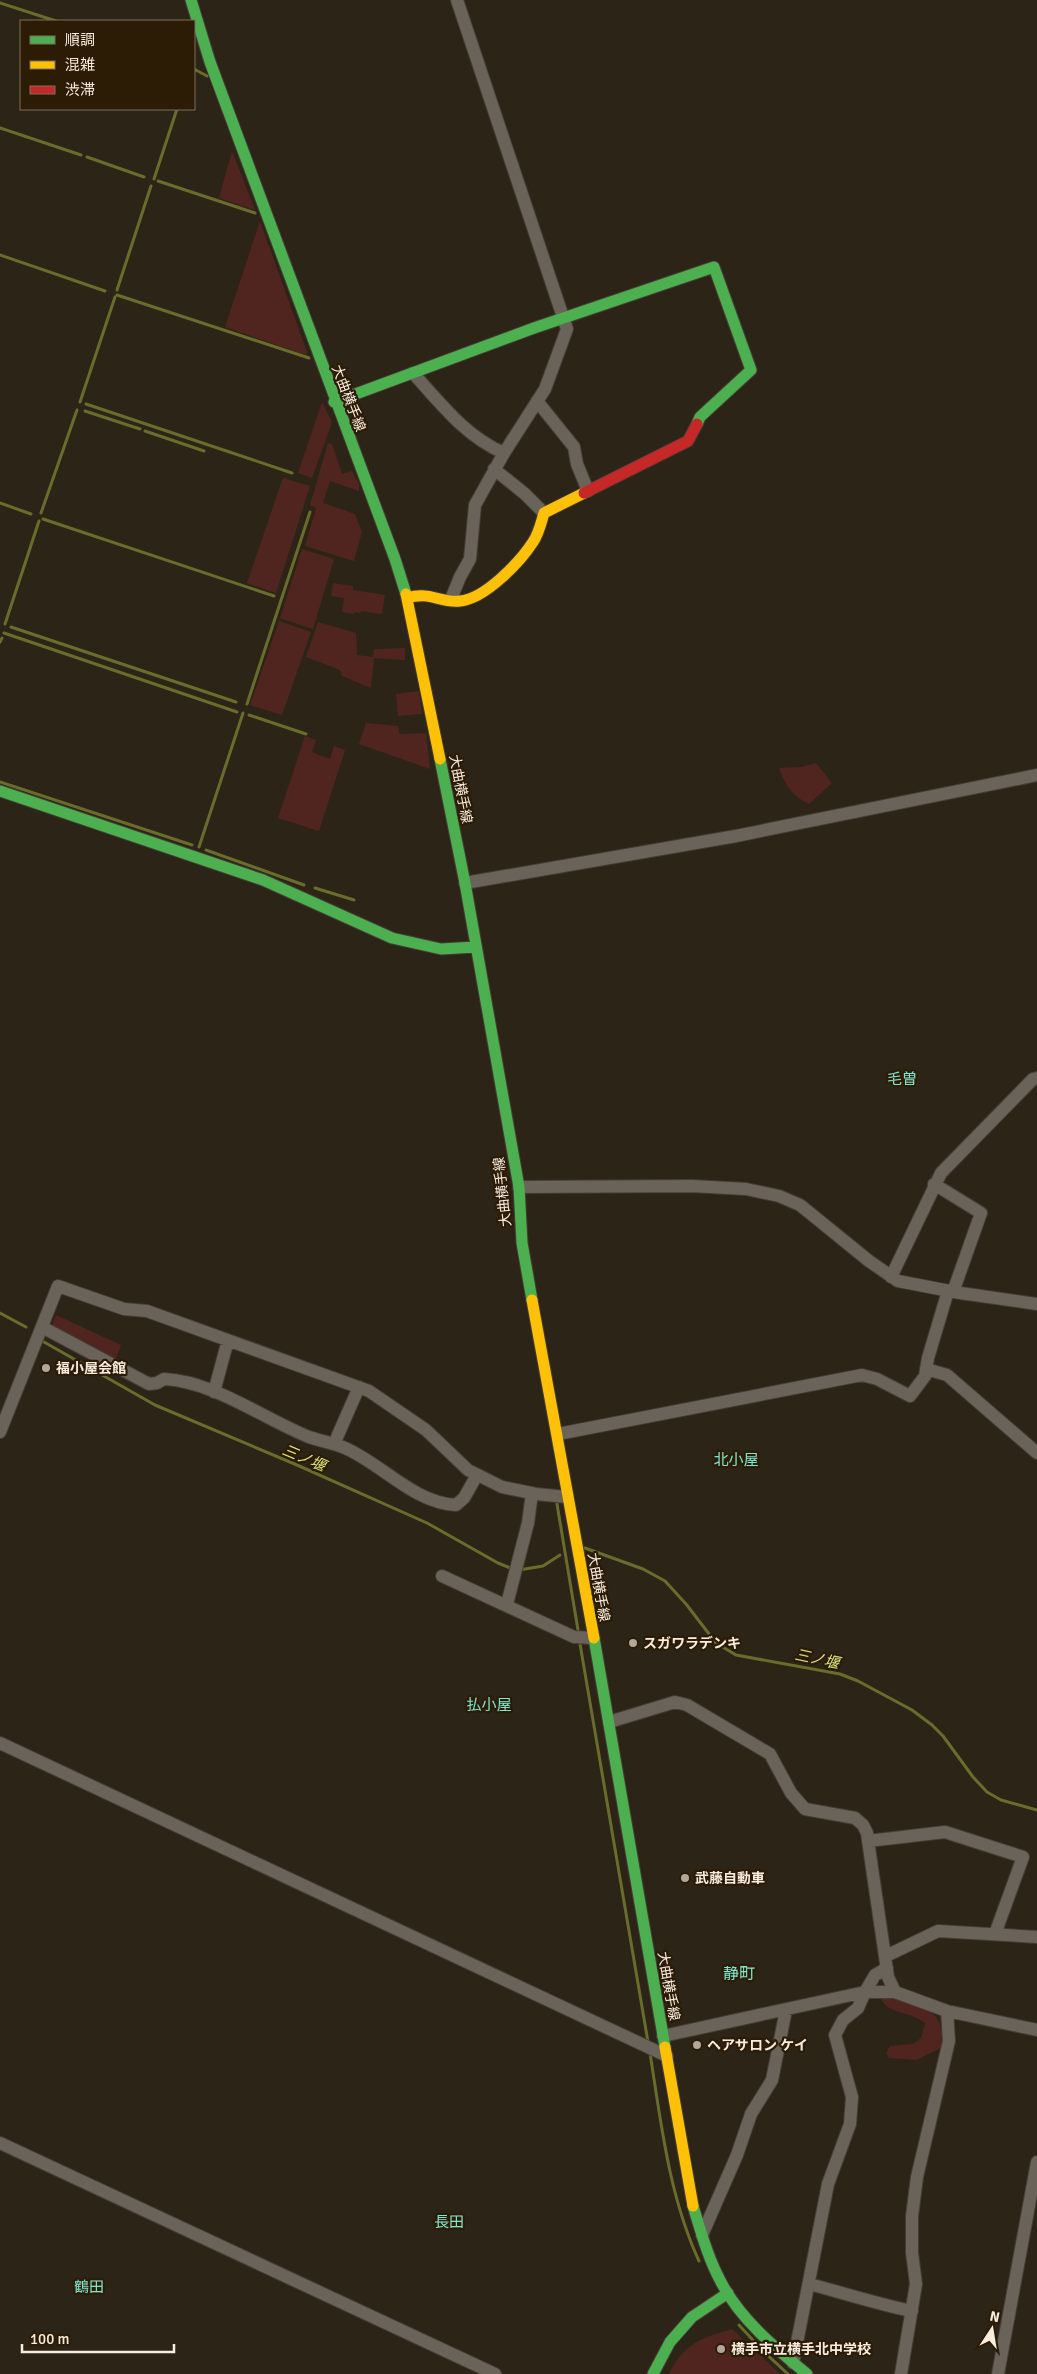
<svg xmlns="http://www.w3.org/2000/svg" width="1037" height="2374" viewBox="0 0 1037 2374" font-family="Signika,'Noto Sans JP',sans-serif">
  <style>
    .green { fill: #51251f }
    .lines { fill: none; stroke-linecap: round; stroke-linejoin: round }
    .stream { stroke: #686d2c; stroke-width: 3 }
    .street-casing { stroke: #463e35; stroke-width: 14 }
    .fast-casing { stroke: #463e35; stroke-width: 13 }
    .slow-casing { stroke: #463e35; stroke-width: 13 }
    .jam-casing { stroke: #463e35; stroke-width: 13 }
    .street { stroke: #6a6359; stroke-width: 12 }
    .fast { stroke: #4caf50; stroke-width: 11 }
    .slow { stroke: #ffc107; stroke-width: 11 }
    .jam { stroke: #c62828; stroke-width: 11 }
    .poi-dot { fill: #b2a79a; stroke: #2c1b05; stroke-width: 2 }
    .labels { text-anchor: middle; stroke-width: 4.5; stroke-linejoin: round; paint-order: stroke }
    .street-label { font-size: 14px; fill: #f9ede0; stroke: #2c1b05 }
    .poi-label { font-size: 14px; font-weight: bold; fill: #f9ede0; stroke: #2c1b05; text-anchor: start }
    .neighbourhood-label { font-size: 15px; fill: #80e5d1; stroke: #2c1b05 }
    .water-label { font-size: 15px; font-style: italic; fill: #dde884; stroke: #2c1b05 }
    .quarter-label { font-size: 16px; fill: #80e5d1; stroke: #2c1b05 }
  </style>
  <rect width="100%" height="100%" fill="#2d2418"/>
  <path class="green" d="M232,151L255,210L219,198Z
    M260,221L307,352L306,355L225,327Z
    M322,402L332,422L312,478L298,473Z
    M328,443L332,444L342,474L352,471L359,484V491L330,481L323,503L355,514L362,532L354,561L305,546L316,508L310,505Z
    M283,478L310,486L276,593L247,583Z
    M302,549L334,559L313,629L280,618Z
    M333,583L353,586V590L385,595L382,614L361,611L360,613L354,612V614L342,612L344,598L331,596Z
    M279,621L311,632L282,715L250,705Z
    M318,622L356,633L357,655L373,657L374,649L405,648V660L374,658L371,688L342,676L340,670L306,657Z
    M419,691L422,714L398,716L396,694Z
    M366,723L398,726L399,734L426,733L430,769L359,744Z
    M305,736L316,740L312,752L330,759L334,746L345,750L319,831L278,818Z
    M816,763L832,783L809,804C791,795 786,786 779,768L802,767Z
    M56,1315L121,1345L115,1361L52,1325Z
    M884,1996C914,2003 949,2007 941,2048L916,2060L889,2058L886,2053L890,2046L913,2044L921,2038L925,2023C911,2011 891,2015 881,2000Z
    M732,2329L780,2374H669C684,2343 702,2338 732,2329Z"/>
  <g class="lines">
    <path class="stream" d="M0,3L56,21
      M194,69L207,76
      M0,128L81,155
      M87,157L144,177
      M154,179L177,109
      M158,181L255,213
      M0,255L105,291
      M117,290L151,186
      M117,295L309,358
      M80,402L115,297
      M86,404L292,473
      M85,411L140,429
      M145,431L204,451
      M0,503L31,514
      M41,513L77,410
      M43,519L274,596
      M5,624L39,521
      M11,627L236,702
      M4,633L237,712
      M0,642L2,638
      M247,704L310,512
      M249,715L306,734
      M0,782L192,845
      M199,847L243,713
      M206,850L304,885
      M315,888L354,900
      M0,1313L26,1327
      M44,1342L155,1405L297,1465L427,1523L498,1563L513,1569
      M557,1504L578,1630
      M585,1548L643,1569L665,1581L686,1604L716,1643L736,1655L840,1674L858,1681L912,1710L932,1725L943,1736L973,1777L987,1792L1001,1800L1037,1810
      M519,1570L543,1566L560,1555
      M580,1644L648,2042
      M650,2053C661,2123 669,2196 699,2261
      M739,2325L762,2350L788,2374"/>
    <g class="street-casing">
      <path id="street" d="M413,373C440,403 466,437 504,453
        M537,401L574,447L577,464L588,491
        M494,469L525,494L544,513
        M451,599L460,577L470,559L475,505L504,453L545,389L567,329L457,0
        M465,883L736,836L1037,775
        M934,1184L981,1213L953,1292
        M519,1187L692,1186L746,1189L779,1196L800,1205L869,1261L898,1281L960,1293L1037,1304
        M891,1277L941,1173L1033,1079L1037,1078
        M42,1327L149,1384L157,1383L164,1379C213,1381 264,1419 309,1437C320,1441 334,1443 345,1448C382,1464 414,1503 456,1505L464,1498L477,1475
        M926,1369L947,1375L1037,1453
        M214,1392L228,1340
        M0,1432L58,1286L124,1309L147,1311L369,1391L426,1430L468,1470L502,1487L536,1494L567,1497
        M558,1434L862,1375L877,1379L910,1396L925,1376L928,1358L948,1291
        M334,1444L359,1387
        M442,1576L574,1637L593,1638
        M507,1604L528,1523L532,1493
        M609,1722L675,1702L687,1705L770,1754L791,1793L805,1809L855,1818L863,1825L867,1833L872,1868L888,1977L895,1992L947,2011L1037,2030
        M0,1743L667,2056
        M868,1841L945,1832L1023,1857L995,1934
        M886,1956L938,1931L1037,1937
        M663,2036L865,1992L875,1975L887,1968
        M0,2143L495,2374
        M702,2235L737,2155L751,2114L772,2080L786,2010
        M809,2284C844,2293 877,2304 912,2311
        M793,2363L828,2184L850,2124L852,2097L835,2035L843,2020L858,2008L865,1992H895
        M901,2374L916,2284L912,2253V2216L917,2177L949,2041L947,2011
        M998,2374L1037,2162"/>
    </g>
    <g class="fast-casing">
      <path id="fast" d="M191,0L210,62L395,559L406,594
        M334,402L534,328L714,267L751,370L700,417L697,424
        M440,759L465,883L519,1187L522,1243L532,1300
        M0,791L263,880L392,938L441,949L476,947
        M594,1638L665,2047
        M693,2206C701,2232 708,2258 721,2282C740,2319 775,2348 807,2374
        M653,2374L670,2342L692,2317L728,2293"/>
    </g>
    <g class="slow-casing">
      <path id="slow" d="M406,594L440,759
        M407,598C431,591 439,603 460,601C485,599 520,562 533,542C539,533 541,523 544,513L584,493
        M532,1300L594,1638
        M665,2047L693,2206"/>
    </g>
    <g class="jam-casing">
      <path id="jam" d="M584,493L688,441L697,424"/>
    </g>
    <use href="#street" class="street"/>
    <use href="#fast" class="fast"/>
    <use href="#slow" class="slow"/>
    <use href="#jam" class="jam"/>
  </g>
  <g class="poi-dot">
    <circle cx="46" cy="1368" r="5"/>
    <circle cx="633" cy="1643" r="5"/>
    <circle cx="685" cy="1878" r="5"/>
    <circle cx="697" cy="2045" r="5"/>
    <circle cx="721" cy="2349" r="5"/>
  </g>
  <g class="labels">
    <g class="street-label">
      <text transform="translate(349 398) rotate(69)" y="5">大曲横手線</text>
      <text transform="translate(461 789) rotate(79)" y="5">大曲横手線</text>
      <text transform="translate(502 1192) rotate(-96)" y="5">大曲横手線</text>
      <text transform="translate(599 1587) rotate(80)" y="5">大曲横手線</text>
      <text transform="translate(669 1986) rotate(80)" y="5">大曲横手線</text>
    </g>
    <g class="poi-label">
      <text x="56" y="1373">福小屋会館</text>
      <text x="643" y="1648">スガワラデンキ</text>
      <text x="695" y="1883">武藤自動車</text>
      <text x="707" y="2050">ヘアサロン ケイ</text>
      <text x="731" y="2354">横手市立横手北中学校</text>
    </g>
    <g class="neighbourhood-label">
      <text x="902" y="1084">毛曽</text>
      <text x="736" y="1465">北小屋</text>
      <text x="489" y="1710">払小屋</text>
      <text x="449" y="2227">長田</text>
      <text x="89" y="2292">鶴田</text>
    </g>
    <g class="water-label">
      <text transform="translate(304 1458) rotate(23)" y="5">三ノ堰</text>
      <text transform="translate(817 1659) rotate(12)" y="5">三ノ堰</text>
    </g>
    <g class="quarter-label">
      <text x="739" y="1979">静町</text>
    </g>
  </g>
  <rect x="20" y="20" width="175" height="90" fill="#2c1b05" stroke="#7e6f5d"/>
  <rect x="30" y="36" width="25" height="8" fill="#4caf50" stroke="#7e6f5d"/>
  <text x="65" y="45" font-size="15" fill="#f9ede0">順調</text>
  <rect x="30" y="61" width="25" height="8" fill="#ffc107" stroke="#7e6f5d"/>
  <text x="65" y="70" font-size="15" fill="#f9ede0">混雑</text>
  <rect x="30" y="86" width="25" height="8" fill="#c62828" stroke="#7e6f5d"/>
  <text x="65" y="95" font-size="15" fill="#f9ede0">渋滞</text>
  <g transform="translate(992 2329) rotate(12)" stroke="#2c1b05" stroke-width="4" paint-order="stroke">
  <path d="M0-4L9 19L0 12L-9 19Z" fill="#f9ede0"/>
  <text y="-8" font-size="14" font-weight="bold" text-anchor="middle" fill="#f9ede0">N</text>
  </g>
  <path d="M22 2344v8h152v-8" fill="none" stroke="#f9ede0" stroke-width="2.5"/>
  <text x="30" y="2344" font-size="15" fill="#f9ede0" stroke="#2c1b05" stroke-width="4" paint-order="stroke">100 m</text>
</svg>
